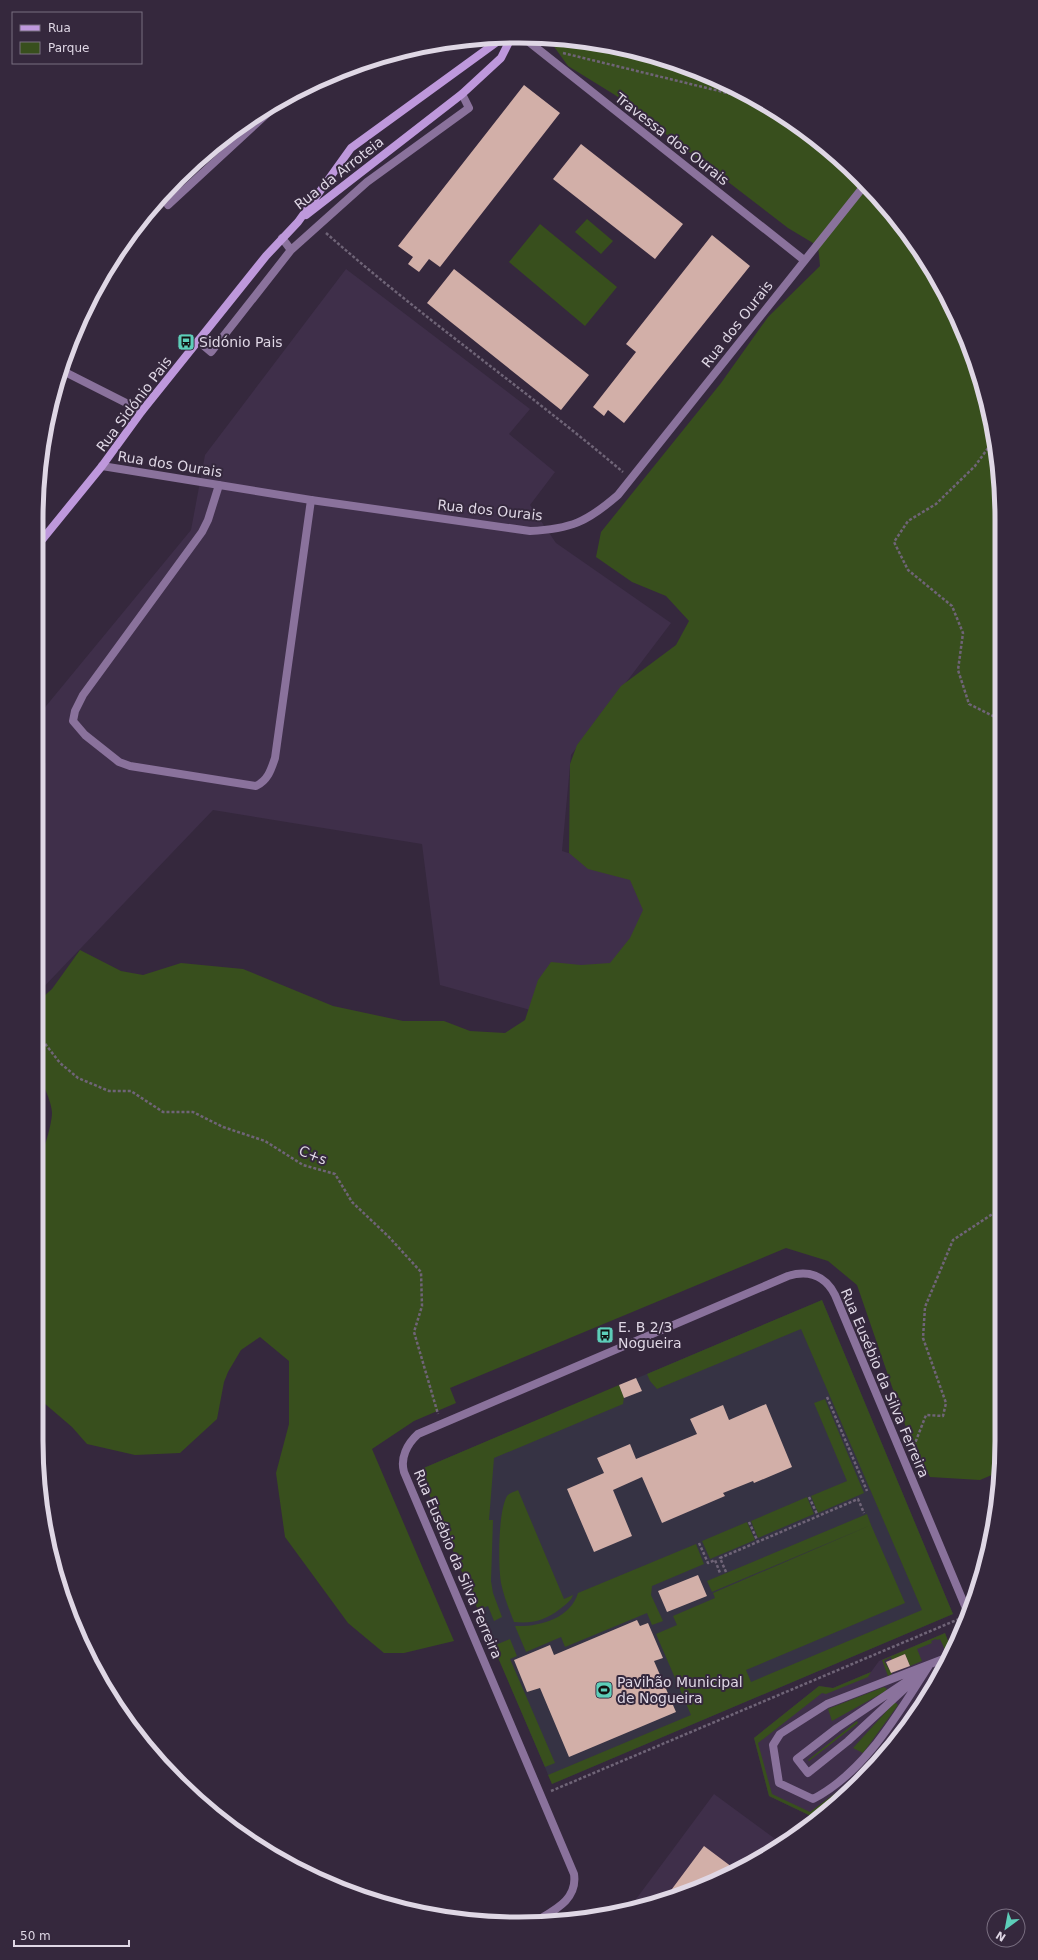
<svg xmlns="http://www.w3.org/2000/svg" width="1038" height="1960" viewBox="0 0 1038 1960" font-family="'DejaVu Sans',sans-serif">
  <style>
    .built { fill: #3f2f4a }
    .education { fill: #363344 }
    .green { fill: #384f1d }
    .building { fill: #d2afa8 }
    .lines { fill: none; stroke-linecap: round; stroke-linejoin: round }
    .path { stroke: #6f6477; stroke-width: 2.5; stroke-dasharray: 3 2; stroke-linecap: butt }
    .lane { stroke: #8a729c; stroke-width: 8 }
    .street { stroke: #8a729c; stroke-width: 8 }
    .secondary { stroke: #be98dc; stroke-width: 8 }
    .labels { text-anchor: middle; stroke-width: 4; stroke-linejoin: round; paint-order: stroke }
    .street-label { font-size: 14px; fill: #dfd7e5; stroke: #35283d }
    .poi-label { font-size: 14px; fill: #dfd7e5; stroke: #35283d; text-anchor: start }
    .rim { fill: none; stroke: #dfd7e5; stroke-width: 5 }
  </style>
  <rect width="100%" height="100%" fill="#35283d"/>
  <path class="built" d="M346,269L530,409L509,434L555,472L530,505L556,543L671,623L571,755L562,851L666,884L624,1036L440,985L422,844L213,810L36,995L37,717L191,530L205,455Z
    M945,1633L953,1653L952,1655L925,1698L883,1756L849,1791L815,1818L769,1796L754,1738L819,1686L833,1688L871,1672L879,1661Z
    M714,1794L782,1844L779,1847L704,1887L644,1908L628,1910Z"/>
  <path class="education" d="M822,1300L953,1614L552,1784L419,1470Z"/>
  <path class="green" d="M549,37L644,53L733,86L838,156L920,250L965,334L998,456L1001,1471L980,1480L930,1477L909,1436L857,1285L828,1261L786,1248L450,1388L456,1403L414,1421L372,1449L454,1641L404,1653H384L348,1623L285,1537L276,1473L289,1424V1361L260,1337L241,1350L228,1372L224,1382L217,1419L180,1453L135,1455L87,1444L72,1427L44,1403L36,1400V1167C42,1157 52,1125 52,1113C52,1102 42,1081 36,1072V1003L52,989L80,950L121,971L143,975L181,963L243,969L333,1006L403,1021H444L470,1031L505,1033L525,1020L538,980L551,962L581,965L610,963L630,938L643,910L630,880L588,869L569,853L570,764L577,745L621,686L676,645L689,621L666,596L632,582L596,557L601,532L721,383L768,317L820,266L818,246L788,228L615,95L568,66L550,41Z
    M587,219L613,241L601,254L575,232Z
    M540,224L617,287L585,326L509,262Z
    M822,1300L953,1614L552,1784L548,1775L691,1715L656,1634L677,1625L673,1616L715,1598L713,1593L871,1525L905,1603L746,1670L751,1682L922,1610L801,1329L657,1389L650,1381L647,1374Z
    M619,1385L624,1397L623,1404L494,1458L489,1520H493L491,1581L493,1593L502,1617L494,1621L488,1606L478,1610L419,1470Z
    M825,1399L864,1493L818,1513L811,1496L847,1481L814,1403Z
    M518,1490L564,1599L573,1595C571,1601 565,1605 560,1609C546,1620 532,1624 514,1622C509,1609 504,1597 501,1583C498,1565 498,1512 507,1496C509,1493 514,1492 518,1490Z
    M807,1497L814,1514L758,1538L751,1521Z
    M867,1514L871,1525L712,1592L707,1581Z
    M747,1522L755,1540L710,1559L702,1541Z
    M696,1544L704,1564L652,1586L651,1595L663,1621L652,1625L647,1613L565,1647L561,1637L526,1652L515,1626C539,1627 570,1619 578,1593Z
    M945,1633L951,1649L943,1652L945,1650L940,1639L937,1640L936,1639L931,1641L932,1643L917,1649L922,1661L910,1666L905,1654L892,1660L891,1657L884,1661L892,1674L888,1676L882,1660Z
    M510,1639L517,1656L510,1659L555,1763L545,1767L493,1646Z
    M943,1669C916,1712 887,1757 849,1791C839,1801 826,1809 815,1818L769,1796L754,1738L819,1686L833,1688L871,1672L868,1677L826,1694L822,1693L758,1743L772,1794L810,1812L877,1762L880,1754Z
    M884,1687L887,1689L884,1692L832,1721L828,1709Z
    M894,1703H896L898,1705L863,1753L853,1748Z
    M857,1721L858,1723L809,1761L808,1760Z"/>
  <path class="building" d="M524,85L560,113L440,267L429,259L419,272L408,264L413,257L398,246Z
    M581,144L683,224L655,259L553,179Z
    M712,235L750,266L624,423L608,410L604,416L593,407L636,352L626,344Z
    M454,269L589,375L561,410L427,303Z
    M636,1378L642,1391L624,1398L619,1385Z
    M766,1404L792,1467L754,1483L753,1481L723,1493L725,1496L662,1523L642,1477L613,1490L632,1536L594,1552L567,1489L604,1473L597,1458L630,1444L636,1459L697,1434L690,1419L723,1405L729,1420Z
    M698,1575L707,1596L667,1612L658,1591Z
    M637,1620L640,1626L648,1623L663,1658L654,1661L676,1712L569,1757L540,1688L527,1692L514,1660L550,1645L554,1655Z
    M905,1654L910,1666L891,1673L886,1662Z
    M704,1846L736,1870L704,1887L663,1901Z"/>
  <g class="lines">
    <path class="path" d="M563,53L752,99
      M326,233C421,317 526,390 623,472
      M994,440L975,466L936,504L908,521L894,542L908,570L952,606L963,633L958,670L969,704L999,719
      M36,1032L60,1063L78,1078L109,1091H131L163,1112H193L223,1127L265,1141L303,1165L335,1174L352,1202L389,1237L421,1272L422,1306L414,1332L438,1414
      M827,1397L867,1491
      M912,1451L926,1415L943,1416L946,1403L923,1338L925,1307L953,1240L1000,1209
      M809,1497L818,1516
      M749,1522L758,1542
      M699,1543L708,1563L715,1560L720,1573
      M726,1572L720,1558L858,1499L864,1513
      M551,1791L959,1619"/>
    <path class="lane" d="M291,250L367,182L469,108L462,94
      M198,341L211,352L291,250L282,238
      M219,485L208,520L202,532L83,695L75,711L73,721L85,735L119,762L130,766L256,786C268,780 271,770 275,758L311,500
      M928,1667C897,1715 865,1772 813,1799L779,1783L773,1745L780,1734L827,1704L951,1656
      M928,1667L848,1741L808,1773L797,1759L837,1728Z"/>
    <path class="street" d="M524,38L804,260
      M168,205L284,98
      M61,370L142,411
      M102,466L311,500L530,531C571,529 587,522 618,495L864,186
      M533,1923C552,1911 578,1901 574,1874L404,1472C400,1458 407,1444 418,1434L788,1276C808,1270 825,1275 835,1295L968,1613"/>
    <path class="secondary" d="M306,215L462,94L501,58L511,38
      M37,546L102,466L142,411L266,256L298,222L351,148L501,39"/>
  </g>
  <defs>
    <g id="bus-square" transform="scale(0.9)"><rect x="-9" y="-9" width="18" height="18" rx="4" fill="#5dceb9" stroke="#35283d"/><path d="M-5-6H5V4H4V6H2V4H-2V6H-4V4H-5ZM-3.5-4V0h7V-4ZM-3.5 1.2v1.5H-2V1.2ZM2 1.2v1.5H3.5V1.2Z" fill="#111"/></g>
    <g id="stadium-square" transform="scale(0.9)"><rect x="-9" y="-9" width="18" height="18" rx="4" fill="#5dceb9" stroke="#35283d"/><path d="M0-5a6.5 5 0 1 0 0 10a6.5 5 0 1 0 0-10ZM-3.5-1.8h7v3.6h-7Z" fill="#111"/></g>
  </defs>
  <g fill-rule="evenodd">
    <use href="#bus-square" x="186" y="342"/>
    <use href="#bus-square" x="605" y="1335"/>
    <use href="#stadium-square" x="604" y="1690"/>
  </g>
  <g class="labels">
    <g class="street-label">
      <text transform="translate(672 139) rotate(38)" y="5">Travessa dos Ourais</text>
      <text transform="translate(339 173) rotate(-38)" y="5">Rua da Arroteia</text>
      <text transform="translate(737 324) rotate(-52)" y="5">Rua dos Ourais</text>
      <text transform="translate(134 404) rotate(-53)" y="5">Rua Sidónio Pais</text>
      <text transform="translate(170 464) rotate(9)" y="5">Rua dos Ourais</text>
      <text transform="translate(490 510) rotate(6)" y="5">Rua dos Ourais</text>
      <text transform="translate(313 1155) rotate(22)" y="5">C+s</text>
      <text transform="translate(885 1383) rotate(67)" y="5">Rua Eusébio da Silva Ferreira</text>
      <text transform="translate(458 1564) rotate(67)" y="5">Rua Eusébio da Silva Ferreira</text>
    </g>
    <g class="poi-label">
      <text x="199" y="347">Sidónio Pais</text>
      <text x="618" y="1332">E. B 2/3<tspan x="618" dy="16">Nogueira</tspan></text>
      <text x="617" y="1687">Pavihão Municipal<tspan x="617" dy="16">de Nogueira</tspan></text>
    </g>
  </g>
  <path d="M0 0H1038V1960H0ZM519 43H519A476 476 0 0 1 995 519V1441A476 476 0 0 1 519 1917H519A476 476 0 0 1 43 1441V519A476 476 0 0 1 519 43Z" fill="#35283d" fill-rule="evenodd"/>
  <path class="rim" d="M519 43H519A476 476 0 0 1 995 519V1441A476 476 0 0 1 519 1917H519A476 476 0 0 1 43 1441V519A476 476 0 0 1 519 43Z"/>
  <rect x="12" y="12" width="130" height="52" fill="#35283d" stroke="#796e80"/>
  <rect x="20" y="25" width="20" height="6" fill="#be98dc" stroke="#796e80"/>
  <text x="48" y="32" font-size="12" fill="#dfd7e5">Rua</text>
  <rect x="20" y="42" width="20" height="12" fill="#384f1d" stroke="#796e80"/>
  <text x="48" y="52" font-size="12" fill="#dfd7e5">Parque</text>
  <g transform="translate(1006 1928) rotate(212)"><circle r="19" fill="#35283d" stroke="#796e80"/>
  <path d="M0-3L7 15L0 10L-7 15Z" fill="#5dceb9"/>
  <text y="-6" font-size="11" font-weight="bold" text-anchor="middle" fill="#dfd7e5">N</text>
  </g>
  <path d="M14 1940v6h115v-6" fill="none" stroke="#dfd7e5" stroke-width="2"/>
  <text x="20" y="1940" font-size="12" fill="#dfd7e5" stroke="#35283d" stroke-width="3" paint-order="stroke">50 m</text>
</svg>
